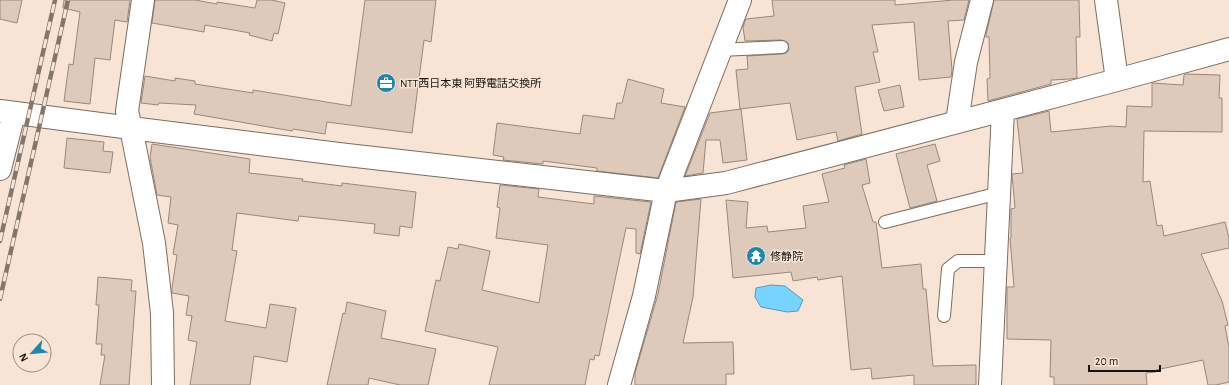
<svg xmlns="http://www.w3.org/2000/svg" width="1229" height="385" viewBox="0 0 1229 385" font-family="'Alegreya Sans','Noto Sans JP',sans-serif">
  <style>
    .water { fill: #76d4fe; stroke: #5a9ab6 }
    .building { fill: #ddcabb; stroke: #99887a }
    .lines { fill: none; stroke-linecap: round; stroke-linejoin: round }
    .service-casing { stroke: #7d6d5f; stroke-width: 14 }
    .minor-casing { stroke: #7d6d5f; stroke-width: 24 }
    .service { stroke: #fff; stroke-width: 12 }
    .minor { stroke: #fff; stroke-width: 22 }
    .rail-casing { stroke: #83776d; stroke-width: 4.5 }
    .rail { stroke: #f7e4d5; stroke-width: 3; stroke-dasharray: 9; stroke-linecap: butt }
    .labels { text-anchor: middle; stroke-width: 3; stroke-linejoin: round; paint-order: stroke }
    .poi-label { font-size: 11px; fill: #19130e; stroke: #f7e4d5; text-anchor: start }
  </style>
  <rect width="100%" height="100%" fill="#f7e4d5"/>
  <path class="water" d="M771,285L785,286L803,300L798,311L787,312L761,307L755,297L756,288Z"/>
  <path class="building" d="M0,0H22L17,23L0,19Z
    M64,0H130L127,22L115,20L110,60L95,58L90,104L64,101L69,64L73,65L80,12L63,8Z
    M155,0H195L217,4V2L255,8L257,0H272L285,3L278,34L274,33L272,41L249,35L250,33L205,25L204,32L152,23Z
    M365,0H436L431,42L424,40L412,133L327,122L325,134L293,129L292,131L194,114L196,105L159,103L158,105L141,103L145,76L175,81V78L195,81V84L253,93V90L351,106Z
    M772,0H895V5L954,0H969L964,20L948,21L952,70L951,77L919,80L914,22L872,25L878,52H873L880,82L855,87L862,134L838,141L836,132L797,140L790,103L740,109L736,70L748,69L747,56L782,54L786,53L789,50L788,43L782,40L745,41L743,27L746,19L774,16Z
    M994,0H1079L1080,37H1076L1077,78L1070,79L1051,80V84L988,101L987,79L990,78L989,37H986V35Z
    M1186,74L1220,75L1219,98H1222V132L1144,131L1143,182L1150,181L1157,226L1162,225L1164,236L1225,222L1229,238V248L1201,254L1222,301L1228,325L1225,326L1229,347V382L1216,385H1208L1203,360L1156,370V372L1146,373L1147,385H1054V377H1050L1051,340L1007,339V287H1014L1010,238H1011V209L1015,208L1012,174L1023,173L1017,119L1049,111L1051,132L1111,126L1126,127L1127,106L1152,107V83L1183,85L1184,75Z
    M628,79L664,89L661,103L685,107L658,178L597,171V168L543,161V164L503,160L504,157L493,155L497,123L580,134L583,115L614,119L617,103H622Z
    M900,85L904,107L884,111L878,90Z
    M741,109L747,160L723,163L720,140H706L703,173L685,176L710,113Z
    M67,138L104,142L103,151L113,152L110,173L64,168Z
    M152,144L250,159L249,173L303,179L302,181L342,186V183L416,192L412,228L400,226L399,236L374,233L375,224L299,216L298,221L237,213L232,250L237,251L225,321L266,328L270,304L296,308L287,362L254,356L250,385H190L197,342L188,340L192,316L186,315L189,296L172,293V288L177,255L173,254L178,225L168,223L171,197L157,195L150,157Z
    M935,144L940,161L927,165L937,201L910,208L896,154Z
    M866,159L870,183L862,185L873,222H876L882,268L921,264L923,289H926L933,366L976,365V385H914V375L872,379L871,368L851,370L842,276L818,280L817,277L793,281L791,272L733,278L726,200L748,202L746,228L767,226L768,232L806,228L803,206L829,202L822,174L845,168L844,165Z
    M500,185L539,189L538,197L594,204V196L651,202L640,254L636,253V229L626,228L599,356L595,355L594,360L590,359L585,385H489L498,347L425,331L436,280L440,281L448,247L458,249L459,244L490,251L482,290L539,303L548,245L496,238L500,208L497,207Z
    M701,199L693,297L683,343L733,342L734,374H726V385H635V373L658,294L676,202Z
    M98,277L132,280L131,291H136L129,385H100L105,355H101L102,344H96L99,305H96Z
    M347,302L386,311L381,338L436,349L428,385H400L369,378L368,385H327L343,313L345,314Z"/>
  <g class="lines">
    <g class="service-casing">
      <path id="service" d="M720,50L782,47
        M885,222L999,193
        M944,316L948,269L958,261H996"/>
    </g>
    <g class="minor-casing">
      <path id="minor" d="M1106,0L1117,80
        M0,111L131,128L127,111L143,0
        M957,122L966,62L982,0
        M0,169L14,113
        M163,385L162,313L154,243L131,128L347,155L666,191L726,183L1117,80L1229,49
        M619,385L644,296L666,191L740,0
        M990,385L1003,110"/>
    </g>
    <use href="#service" class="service"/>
    <use href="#minor" class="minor"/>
    <g class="rail-casing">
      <path id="rail" d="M0,241L55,0
        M0,299L68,0"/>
    </g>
    <use href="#rail" class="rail"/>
  </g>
  <defs>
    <g id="office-disc" transform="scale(1)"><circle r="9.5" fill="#1b87ae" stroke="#f7e4d5"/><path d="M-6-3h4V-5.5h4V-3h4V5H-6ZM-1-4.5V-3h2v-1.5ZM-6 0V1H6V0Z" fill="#fff"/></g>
    <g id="temple-disc" transform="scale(1)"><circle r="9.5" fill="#1b87ae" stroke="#f7e4d5"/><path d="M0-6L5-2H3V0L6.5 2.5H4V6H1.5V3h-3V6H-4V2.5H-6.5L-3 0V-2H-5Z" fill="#fff"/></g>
  </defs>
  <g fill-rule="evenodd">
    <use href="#office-disc" x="386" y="83"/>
    <use href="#temple-disc" x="756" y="256"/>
  </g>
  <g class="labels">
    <g class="poi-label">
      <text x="400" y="87">NTT西日本東 阿野電話交換所</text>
      <text x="770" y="260">修静院</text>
    </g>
  </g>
  <g transform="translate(32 353) rotate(243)"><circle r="19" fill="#f7e4d5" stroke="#9e9085"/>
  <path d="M0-3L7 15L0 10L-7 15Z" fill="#1b87ae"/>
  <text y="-6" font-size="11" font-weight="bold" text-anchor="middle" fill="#19130e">N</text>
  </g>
  <path d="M1089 365v6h71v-6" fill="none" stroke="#19130e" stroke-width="2"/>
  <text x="1095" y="365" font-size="12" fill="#19130e" stroke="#f7e4d5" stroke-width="3" paint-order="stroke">20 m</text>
</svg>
